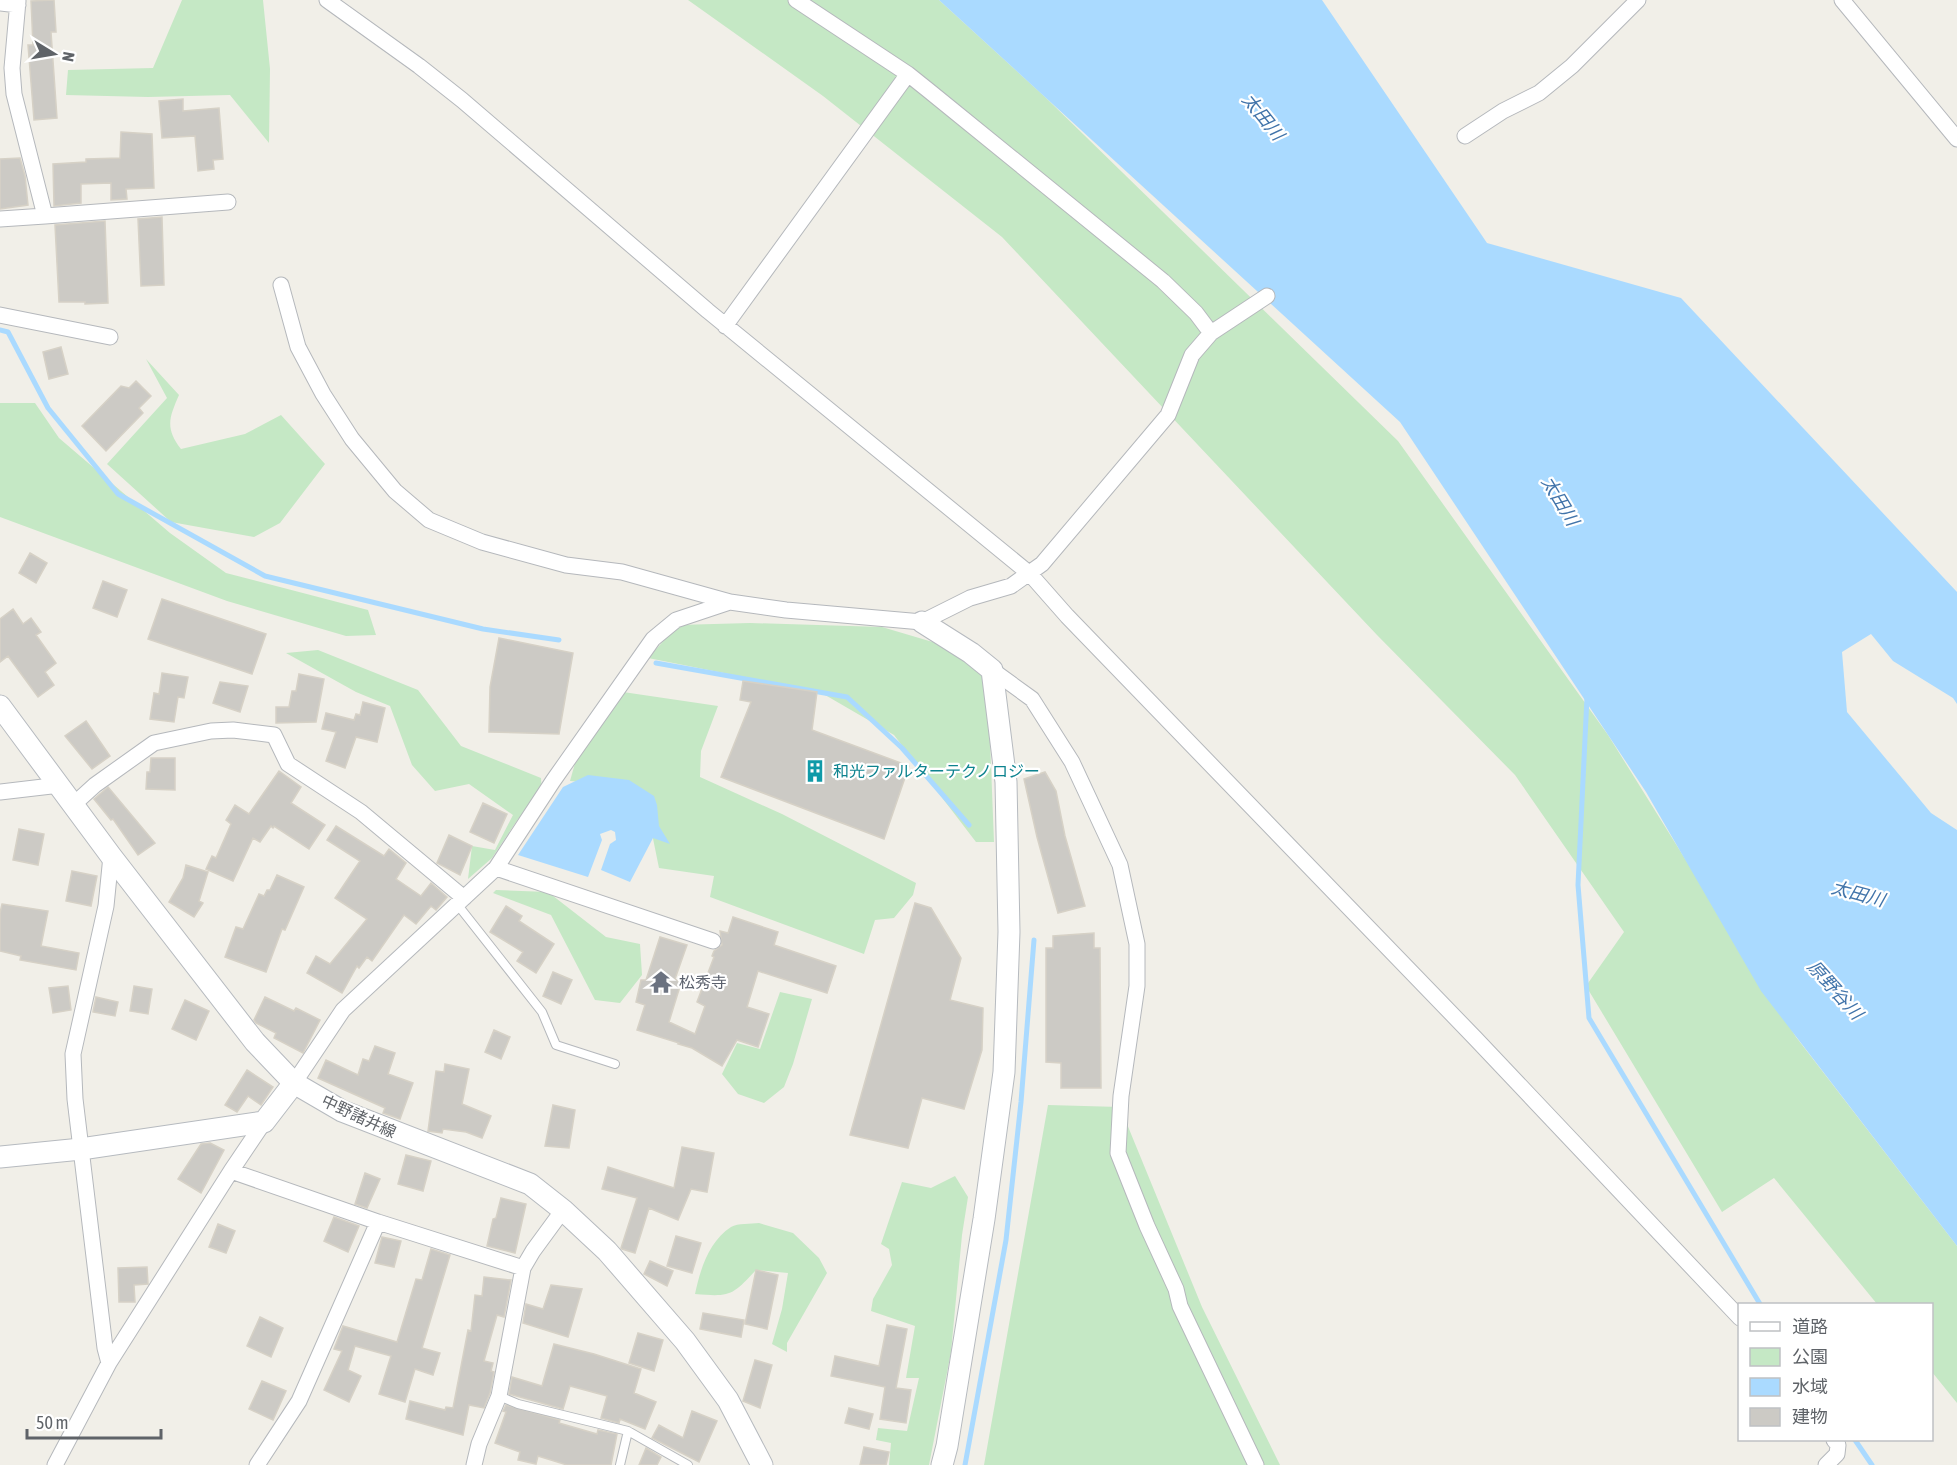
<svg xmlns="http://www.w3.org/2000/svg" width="1957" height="1465" viewBox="0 0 1957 1465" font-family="'Asap Condensed','Noto Sans JP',sans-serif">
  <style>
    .green { fill: #c5e8c5 }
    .water { fill: #aadaff }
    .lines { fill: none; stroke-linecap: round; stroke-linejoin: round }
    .stream { stroke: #aadaff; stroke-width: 5 }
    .building { fill: #cccac5; stroke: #d6d1c6; stroke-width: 1.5 }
    .lane-casing { stroke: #b5b8bc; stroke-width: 10 }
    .street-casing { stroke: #b5b8bc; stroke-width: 17 }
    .secondary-casing { stroke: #b6babf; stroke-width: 23 }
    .lane { stroke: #fff; stroke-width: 8 }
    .street { stroke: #fff; stroke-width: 15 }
    .secondary { stroke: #fff; stroke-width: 21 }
    .labels { text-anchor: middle; stroke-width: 4.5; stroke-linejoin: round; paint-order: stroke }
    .culture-label { font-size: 16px; fill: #0d838f; stroke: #fff; text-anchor: start }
    .worship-label { font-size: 16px; fill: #5b616d; stroke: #fff; text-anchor: start }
    .street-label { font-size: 16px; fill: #5f6368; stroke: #fff }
    .water-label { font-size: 18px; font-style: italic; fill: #4174aa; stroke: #fff }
  </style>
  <rect width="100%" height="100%" fill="#f1efe8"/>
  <path class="green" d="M182,0H263L270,69L269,143L230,95L148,97L66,95L68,70L153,68Z
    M688,0H939L1044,96L1398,441L1608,735L1796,1037L1957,1246V1403L1932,1372V1304H1877L1774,1178L1722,1212L1586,986L1624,932L1515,775L1377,635L1002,237L823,96Z
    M146,359L179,395C169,418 165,428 181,449L245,434L281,415L325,464L280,523L254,537L171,522L107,464L167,398Z
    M0,403H35L59,438L170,533L226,573L368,610L376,635L346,636L227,601L0,517Z
    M750,623L882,627L936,643L983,672L988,689L994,842H976L894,735L820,692L648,658L678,625Z
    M318,650L418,690L461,746L541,778L542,795L518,819L492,858L468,879L472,846L495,850L513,815L469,784L435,791L412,765L390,706L356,692L286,653Z
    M623,692L718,706L701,751L700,777L782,814L916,883L913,895L894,918L875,920L864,954L710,897L714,876L659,868L647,809L593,783L570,781L579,749Z
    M496,890L548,892L606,937L640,944L642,975L620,1003L595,1000L551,915L493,893Z
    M780,992L812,999L793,1064L784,1087L764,1103L738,1094L722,1074L737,1043L760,1049Z
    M1048,1105L1120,1107L1202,1307L1280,1465H984Z
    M955,1176L968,1197L962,1235L951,1352L929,1465H889L891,1443L876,1440L878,1428L907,1431L919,1378H906L915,1326L871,1311L873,1299L892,1265L889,1249L881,1244L902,1182L931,1188Z
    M759,1223L793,1233L819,1258L827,1273L787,1343V1352L772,1344L782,1309L788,1273L756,1270C732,1296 730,1297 695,1294C700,1270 709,1241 731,1227C738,1223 751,1224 759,1223Z"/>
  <path class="water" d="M939,0H1322L1487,243L1681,298L1957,592V704L1953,698L1893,661L1871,634L1842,652L1847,712L1931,813L1957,830V1246L1761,991L1646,792L1400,422Z
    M588,775L629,780L654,796L657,805L659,826L670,844L653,838L630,882L601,870L610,844L616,840L615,832L611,830L600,834L602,840L588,877L518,855L563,787Z"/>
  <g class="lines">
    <path class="stream" d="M0,330L8,332L48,408L118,494L265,576L483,629L559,640
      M656,663L847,697L902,748L969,825
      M1587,697L1578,885L1589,1018L1760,1304
      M1855,1440L1872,1465
      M965,1465L1006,1240L1021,1102L1034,940"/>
  </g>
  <path class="building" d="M54,0L56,32H51L57,118L34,120L28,45H33L31,1Z
    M183,99V111L219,108L223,159L213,160L214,169L198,171L195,136L162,138L159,101Z
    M121,132L152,134L154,188L126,189L127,199L111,200V183L81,184V203L54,206L53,164L86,162V159L120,158Z
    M20,158L25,176L28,205L0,209V159Z
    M162,217L164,285L141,286L138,219Z
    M105,221L108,303L85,304V302H59L55,225Z
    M61,347L68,374L49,379L43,352Z
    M136,381L151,396L139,408L143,413L106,451L82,426L121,386L129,388Z
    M30,553L47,563L36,583L19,573Z
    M103,581L127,590L117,617L93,608Z
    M162,599L266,634L252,674L148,639Z
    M13,609L23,624L31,618L41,632L36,635L56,663L45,672L54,685L38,697L8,656L0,662V619Z
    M499,638L573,653L559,734L489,732L490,687Z
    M162,673L188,677L184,698L178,697L174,722L150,719L154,693L159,694Z
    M299,674L324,679L316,722L276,723V707H289L292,691H296Z
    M743,681L817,692L812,730L909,766L884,839L721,777L751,702L740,700Z
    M220,682L248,686L240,712L213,703Z
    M363,702L385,708L377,742L356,737L345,768L326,761L336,732L322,729L326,713L354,720L356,714L360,715Z
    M86,721L110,756L92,769L65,736Z
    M151,758H175V790L146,789L147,772H150Z
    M279,771L301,787L291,803L325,825L309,849L274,826L273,828L271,826L260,842L253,838L233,881L206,869L212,856L216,858L231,824L226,820L235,805L249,814Z
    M1045,772L1056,791L1065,836L1085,906L1058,913L1037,837L1024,779Z
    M108,787L155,843L138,855L113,819L111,820L94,799Z
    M483,803L507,814L494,843L470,832Z
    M336,826L384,856L389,849L406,863L396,879L421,896L431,883L447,897L436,910L431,906L416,924L404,915L372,961L367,957L359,968L357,966L342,993L307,973L316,956L330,964L367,919L335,898L360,861L327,840Z
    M19,829L44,834L38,865L13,860Z
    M449,835L472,846L460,875L437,863Z
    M186,865L208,872L199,901L203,903L194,917L169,902L183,878Z
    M72,871L97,876L91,906L66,901Z
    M277,875L304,887L285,930L282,929L266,972L225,957L236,927L243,929L259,894L264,896L267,890H270Z
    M915,903L931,908L961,958L950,1000L983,1008L982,1050L964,1109L922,1098L908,1148L850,1135Z
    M2,904L48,911L41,946L79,953L76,970L20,960L21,956L0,951V913Z
    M506,906L522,916L519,921L554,944L536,973L517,961L523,952L490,932Z
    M733,917L778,932L774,945L836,966L827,993L758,971L747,1007L769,1014L758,1047L737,1040L722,1066L692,1048L678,1044L679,1043L637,1030L645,1005L636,1002L641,980H646L660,937L687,945L675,979L681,983L669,1022L695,1034L705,1006L697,1002L714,957L712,956L714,951L722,945L720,931L728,933Z
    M1094,933V948H1100L1101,1088H1061V1063L1046,1062V948H1053V936Z
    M553,972L572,980L561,1004L543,996Z
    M68,986L71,1010L53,1013L49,988Z
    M134,986L152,989L148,1014L130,1011Z
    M96,997L118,1002L115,1016L93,1012Z
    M265,997L294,1011L296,1008L320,1020L303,1053L274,1038L276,1033L256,1023L254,1020Z
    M185,1000L209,1011L196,1040L172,1029Z
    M494,1030L510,1037L501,1059L485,1052Z
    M375,1046L395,1053L388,1074L413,1083L400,1119L383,1113L385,1108L318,1078L326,1060L358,1075L363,1059L369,1061Z
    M445,1064L469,1069L462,1104L491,1116L482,1138L466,1132L443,1129L442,1133L428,1131L436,1071L444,1072Z
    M247,1070L273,1087L261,1105L248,1096L237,1112L225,1105Z
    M553,1105L575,1110L569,1148L545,1146Z
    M210,1143L224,1150L201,1193L178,1179L201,1144Z
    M682,1147L714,1153L707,1192L691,1189L678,1220L649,1208L635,1253L622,1249L621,1248L637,1198L602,1189L608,1167L674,1188Z
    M406,1155L431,1161L423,1191L398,1184Z
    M365,1173L380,1179L367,1208L355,1204Z
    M501,1198L526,1204L515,1253L487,1246L493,1219L496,1218Z
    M334,1217L359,1226L348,1252L324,1241Z
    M218,1224L235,1231L226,1253L209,1247Z
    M676,1236L701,1243L692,1273L667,1266Z
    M382,1237L401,1241L394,1267L375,1263Z
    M431,1249L450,1255L422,1348L440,1353L433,1375L415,1369L405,1402L379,1394L391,1356L355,1346L348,1370L361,1376L349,1402L324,1390L342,1351L334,1349L343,1326L397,1342L416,1279L422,1280Z
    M650,1261L673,1271L667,1286L644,1274Z
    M147,1267L148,1284L134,1285L135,1302H119L118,1268Z
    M756,1270L778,1275L767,1329L745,1324Z
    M484,1277L511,1280L504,1317L497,1315L484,1361L493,1363L491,1371L494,1372L490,1393L484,1408L469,1405L463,1435L406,1419L410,1401L445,1410L446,1407L453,1408L468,1330L471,1331L475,1295L482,1296Z
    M551,1285L582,1289L568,1337L523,1323L526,1304L543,1309Z
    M703,1313L744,1320L741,1337L700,1329Z
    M260,1317L283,1328L271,1357L247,1346Z
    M887,1325L907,1329L896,1388L911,1390L906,1423L880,1419L885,1387L831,1376L835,1356L879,1366Z
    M638,1333L663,1340L654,1371L629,1363Z
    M554,1344L594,1354L641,1369L634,1393L656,1402L645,1429L620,1419L619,1423L601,1418L607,1396L570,1386L563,1409L509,1394L512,1377L542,1386Z
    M755,1360L772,1365L760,1408L743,1401Z
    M262,1381L286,1391L273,1420L249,1409Z
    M506,1405L560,1420L559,1423L597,1434L598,1430L617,1434L611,1465H567L538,1456L536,1464L518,1460L520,1452L495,1443L506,1412L503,1411Z
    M849,1408L873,1414L869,1429L845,1423Z
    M692,1411L717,1421L699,1462L652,1438L659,1425L683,1438Z
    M864,1447L889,1452L886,1465H860Z
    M646,1448L661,1457L657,1465H639Z"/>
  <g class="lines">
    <g class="lane-casing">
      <path id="lane" d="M457,904L542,1012L556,1045L615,1064
        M499,1396L518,1404L628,1431L688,1465
        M620,1465L628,1431"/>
    </g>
    <g class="street-casing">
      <path id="street" d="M327,0L419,66L462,100L708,311L1030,574L1067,616L1475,1038L1740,1318
        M796,0L908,74L928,90L1163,281L1196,313L1211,333
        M1842,0L1957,139
        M0,3L18,5
        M1465,136L1503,111L1539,93L1572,66L1638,0
        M45,216L228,202
        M0,219L45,216L14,94L12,68L18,1
        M281,285L298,347L323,394L352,439L395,491L429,520L482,542L566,565L622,572L730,602L786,610L922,622L970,598L1011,586L1042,564L1168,415L1192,355L1211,333L1267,296
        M0,315L110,337
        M725,326L908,74
        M992,670L1032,699L1072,762L1120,865L1137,944V986L1121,1096L1118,1153L1147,1226L1176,1289L1180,1306L1256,1465
        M0,792L60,785
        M73,805L95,785L154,743L211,731L233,730L274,735L288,764L361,812L464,898
        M496,868L713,941
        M294,1083L343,1010L496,868L553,781L653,639L676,620L730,602
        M231,1171L378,1222L523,1268
        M109,1363L105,1348L75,1099L73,1054L106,906L111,856
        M55,1465L109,1363L231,1171L264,1122
        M257,1465L299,1401L378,1222
        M474,1465L479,1444L499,1396L523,1268L533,1251L563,1210
        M1826,1465L1837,1454L1838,1445L1834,1440"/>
    </g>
    <g class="secondary-casing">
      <path id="secondary" d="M922,622L971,653L992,670L1006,782L1009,932L1004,1072L984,1219L947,1446L942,1465
        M0,706L111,856L255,1042L294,1083L342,1111L530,1184L563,1210L607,1251L685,1341L728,1400L762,1465
        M0,1157L81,1149L264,1122L294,1083"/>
    </g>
    <use href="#lane" class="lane"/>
    <use href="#street" class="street"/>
    <use href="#secondary" class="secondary"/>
  </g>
  <defs>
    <g id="building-bare" transform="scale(1.8)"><path d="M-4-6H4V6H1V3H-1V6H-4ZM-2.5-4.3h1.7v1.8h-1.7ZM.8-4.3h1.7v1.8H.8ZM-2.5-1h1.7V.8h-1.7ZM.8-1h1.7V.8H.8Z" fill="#0f9aa8" stroke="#fff" stroke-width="2.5" paint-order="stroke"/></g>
    <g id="temple-bare" transform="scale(1.8)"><path d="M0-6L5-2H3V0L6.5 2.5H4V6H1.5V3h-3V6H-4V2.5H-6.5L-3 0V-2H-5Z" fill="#6b7280" stroke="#fff" stroke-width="2.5" paint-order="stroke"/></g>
  </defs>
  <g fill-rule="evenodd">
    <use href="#building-bare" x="815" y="771"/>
    <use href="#temple-bare" x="661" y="982"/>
  </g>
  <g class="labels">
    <g class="culture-label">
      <text x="833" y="777">和光ファルターテクノロジー</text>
    </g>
    <g class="worship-label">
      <text x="679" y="988">松秀寺</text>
    </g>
    <g class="street-label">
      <text transform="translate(359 1116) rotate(25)" y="6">中野諸井線</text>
    </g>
    <g class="water-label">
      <text transform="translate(1263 117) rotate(51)" y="6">太田川</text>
      <text transform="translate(1560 501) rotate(59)" y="6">太田川</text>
      <text transform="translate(1858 894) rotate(15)" y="6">太田川</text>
      <text transform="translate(1835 990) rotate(48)" y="6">原野谷川</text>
    </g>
  </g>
  <rect x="1738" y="1303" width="195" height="138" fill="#ffffff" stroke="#bfc1c3" stroke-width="1.5"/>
  <rect x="1750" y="1322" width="30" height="9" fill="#ffffff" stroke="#bfc1c3" stroke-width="1.5"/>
  <text x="1792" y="1333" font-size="18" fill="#5f6368">道路</text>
  <rect x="1750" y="1348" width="30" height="18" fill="#c5e8c5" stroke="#bfc1c3" stroke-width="1.5"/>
  <text x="1792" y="1363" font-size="18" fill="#5f6368">公園</text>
  <rect x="1750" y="1378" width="30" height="18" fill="#aadaff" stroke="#bfc1c3" stroke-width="1.5"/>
  <text x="1792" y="1393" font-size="18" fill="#5f6368">水域</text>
  <rect x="1750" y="1408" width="30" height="18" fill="#cccac5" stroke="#bfc1c3" stroke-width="1.5"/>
  <text x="1792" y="1423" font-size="18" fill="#5f6368">建物</text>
  <g transform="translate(54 54) rotate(101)" stroke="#ffffff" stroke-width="4.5" paint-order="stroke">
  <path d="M0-4.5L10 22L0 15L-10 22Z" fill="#5f6368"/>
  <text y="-9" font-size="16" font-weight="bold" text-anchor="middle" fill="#5f6368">N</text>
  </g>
  <path d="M27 1429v9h134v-9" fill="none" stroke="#5f6368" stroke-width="3"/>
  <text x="36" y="1429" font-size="18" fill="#5f6368" stroke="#ffffff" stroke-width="4.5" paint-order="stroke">50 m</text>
</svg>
